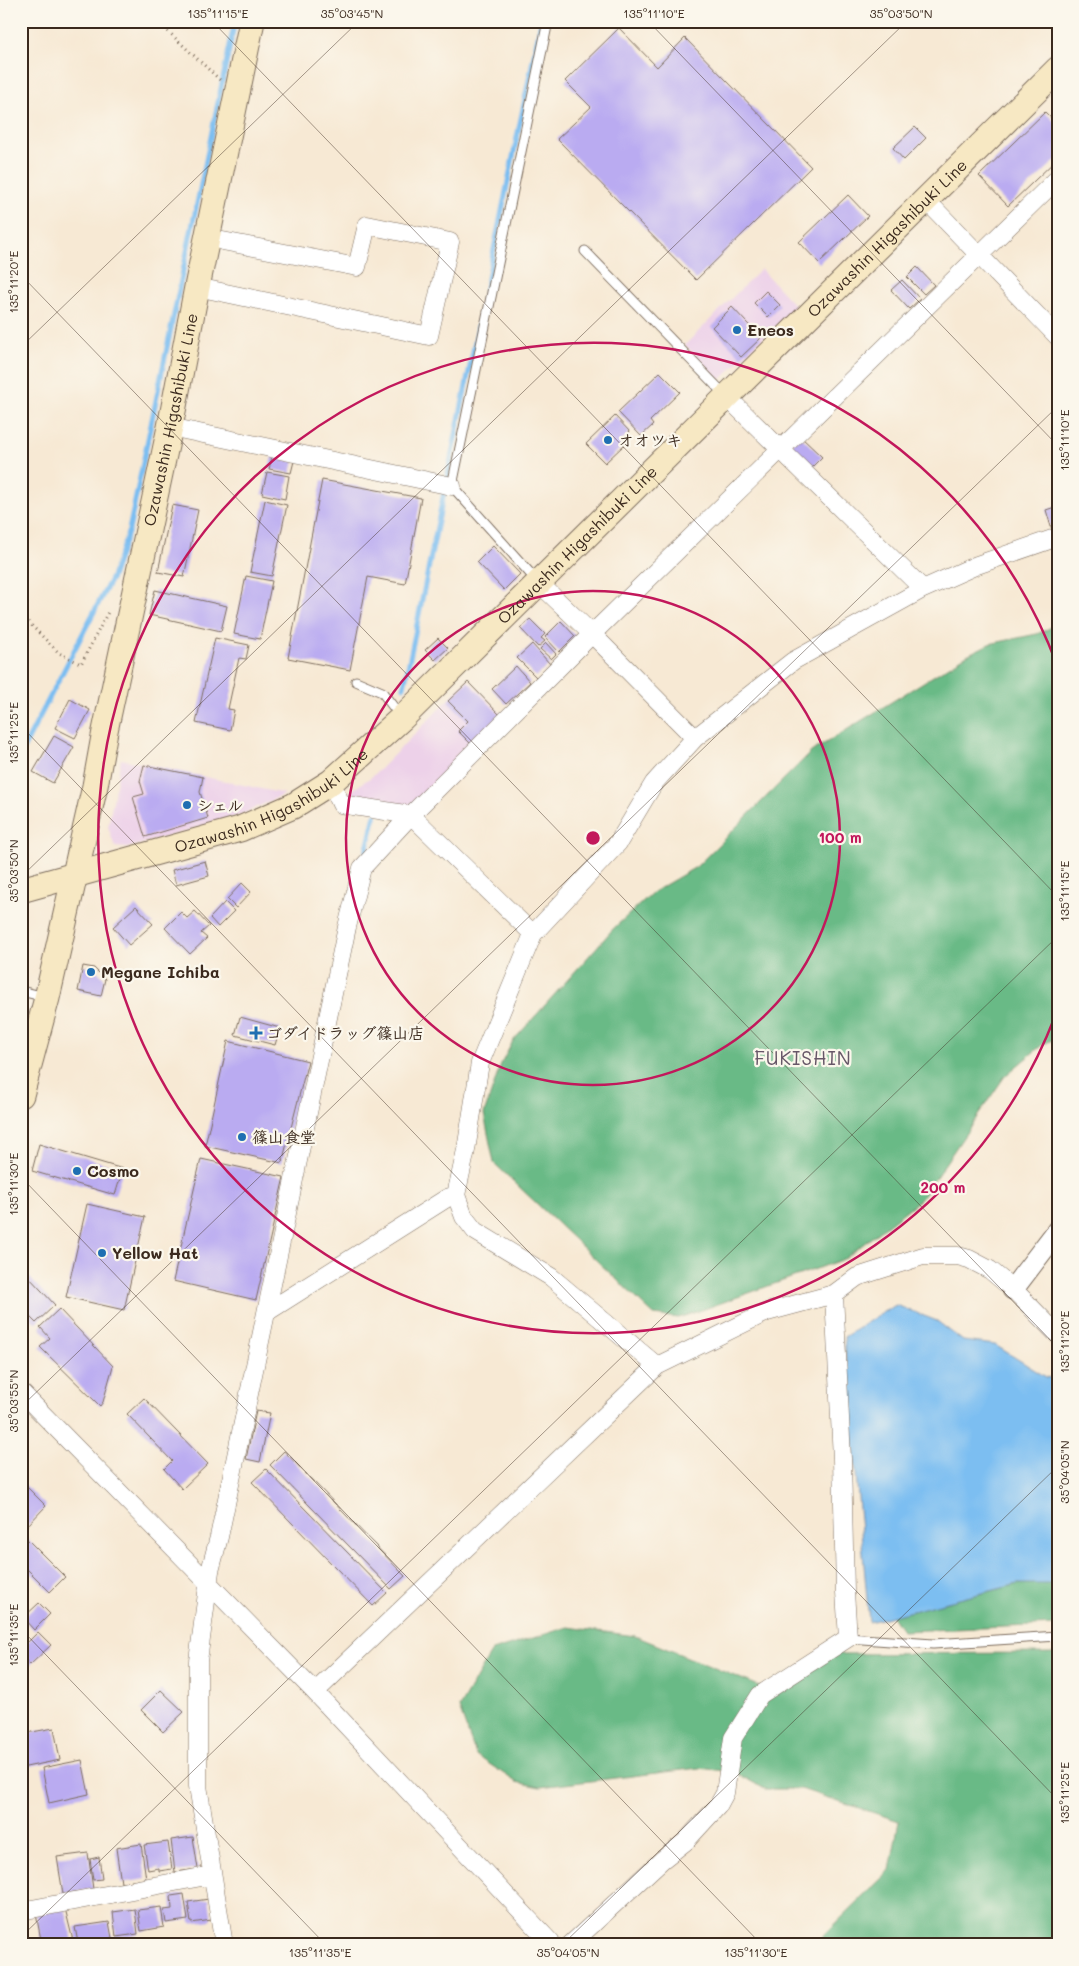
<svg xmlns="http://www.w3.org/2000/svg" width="1079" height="1966" viewBox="0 0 1079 1966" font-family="Mali,'Klee One',sans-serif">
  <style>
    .built { fill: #edd1e9 }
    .forest { fill: #69ba86; stroke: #527252 }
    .water { fill: #7bbef1; stroke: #5b7488 }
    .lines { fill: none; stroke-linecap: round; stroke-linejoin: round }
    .stream { stroke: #7bbef1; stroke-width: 5 }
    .building { fill: #baabf1 }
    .service-casing { stroke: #7d6d5e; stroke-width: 11 }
    .minor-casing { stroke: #7d6d5e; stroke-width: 19 }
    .tertiary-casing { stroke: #7d6d5e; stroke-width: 23 }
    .secondary-casing { stroke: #7d6d5e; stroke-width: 27 }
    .path { stroke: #7d6d5e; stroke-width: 3; stroke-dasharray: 1 4; stroke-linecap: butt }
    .service { stroke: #fff; stroke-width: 9 }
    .minor { stroke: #fff; stroke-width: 18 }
    .tertiary { stroke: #fff; stroke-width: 21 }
    .secondary { stroke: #f7e8c3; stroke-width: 25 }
    .ticks { fill: none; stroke: #3b2a1e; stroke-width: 1; stroke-opacity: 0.45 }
    .ring { fill: none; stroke: #c2185b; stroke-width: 2.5 }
    .poi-dot { fill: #1f6fb2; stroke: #fbf7ec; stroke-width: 2 }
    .labels { text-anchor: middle; stroke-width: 4.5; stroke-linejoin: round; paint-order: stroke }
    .street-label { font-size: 16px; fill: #3b2a1e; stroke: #fbf7ec }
    .poi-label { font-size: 16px; font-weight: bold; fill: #3b2a1e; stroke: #fbf7ec; text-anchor: start }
    .quarter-label { font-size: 19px; letter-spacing: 1px; fill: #675768; stroke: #fbf7ec }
    .centre { fill: #c2185b; stroke: #fbf7ec; stroke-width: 2.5 }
    .ring-label { font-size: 15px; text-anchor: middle; font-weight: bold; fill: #c2185b; stroke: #fbf7ec; stroke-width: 4.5; stroke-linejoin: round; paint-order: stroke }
    .neatline { fill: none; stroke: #3b2a1e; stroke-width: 2 }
    .ticks-label { font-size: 12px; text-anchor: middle; fill: #3b2a1e }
  </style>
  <rect width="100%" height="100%" fill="#fbf7ec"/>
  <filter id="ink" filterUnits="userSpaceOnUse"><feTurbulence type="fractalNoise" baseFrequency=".02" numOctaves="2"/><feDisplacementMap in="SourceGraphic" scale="10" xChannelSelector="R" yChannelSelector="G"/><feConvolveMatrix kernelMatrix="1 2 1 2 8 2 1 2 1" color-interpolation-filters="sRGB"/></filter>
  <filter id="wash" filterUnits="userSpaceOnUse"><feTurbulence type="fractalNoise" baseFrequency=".0096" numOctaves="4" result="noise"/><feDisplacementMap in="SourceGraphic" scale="20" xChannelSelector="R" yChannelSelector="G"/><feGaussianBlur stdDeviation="1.12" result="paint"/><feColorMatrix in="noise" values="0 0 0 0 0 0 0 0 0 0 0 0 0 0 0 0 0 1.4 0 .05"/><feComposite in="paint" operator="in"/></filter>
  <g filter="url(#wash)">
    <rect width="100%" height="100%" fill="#f7e9d4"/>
    <path class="built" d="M761,269L796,307L720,380L685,345Z
      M468,680L502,715L408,808L349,797L348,793L374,775Z
      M121,759L285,794L238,816L127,848L115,847L108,827Z"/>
    <path class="forest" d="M1058,624V1037L1042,1045L1005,1076L921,1199L844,1259L679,1318L654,1315L494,1163L484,1114L501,1064L513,1041L613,929L653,892L696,867L811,752L967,655L989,644L1037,634Z
      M1051,1583L1058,1584V1625L902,1631L892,1616L1018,1584Z
      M568,1627L635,1636L774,1692L820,1654L1058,1653V1945H814L890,1870L899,1821L801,1789H765L734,1772L699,1768L540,1787L516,1782L476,1755L459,1708L492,1651Z"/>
    <path class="water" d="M896,1305L937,1321L963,1341L995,1345L1046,1377L1058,1379V1584H1018L869,1622L844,1337L885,1311Z"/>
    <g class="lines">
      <path class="stream" d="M404,687L541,21
        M21,753L112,577L129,530L235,21
        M366,853L375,815"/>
    </g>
    <g id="blocks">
      <path class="building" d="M619,28L657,67L685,38L811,167L696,280L557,139L591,107L565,81Z
        M1045,112L1058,125V158L1008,206L979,176Z
        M915,127L926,138L904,160L893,148Z
        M848,195L868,216L819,263L799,242Z
        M917,267L934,285L924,294L907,277Z
        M902,280L920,299L909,309L891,290Z
        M766,291L780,305L768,317L754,303Z
        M732,307L761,338L741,357L712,327Z
        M660,372L680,392L650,421L653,425L641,436L618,412Z
        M615,416L630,432L621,441L624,445L605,463L586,444Z
        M800,436L822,457L810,469L789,448Z
        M272,457L294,461L291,473L269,469Z
        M267,472L289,476L285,499L262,494Z
        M322,480L421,498L405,584L368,577L350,670L288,658Z
        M265,500L287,505L272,576L250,572Z
        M172,505L198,510L184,577L158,572Z
        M1058,506V528L1052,530L1046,510Z
        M493,546L520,574L504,590L477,562Z
        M246,576L272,581L260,639L234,634Z
        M155,590L227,606L221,631L149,615Z
        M530,619L545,634L541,638L545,641L538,647L520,628Z
        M561,621L575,636L559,652L545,637Z
        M215,638L249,645L246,659L239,658L228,709L234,710L230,730L196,723Z
        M438,638L448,648L435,660L425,650Z
        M546,643L556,654L551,659L540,649Z
        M532,644L550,664L536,677L517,658Z
        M516,666L530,682L506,704L492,689Z
        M468,682L500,715L470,743L458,731L468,721L448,701Z
        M70,699L90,710L75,738L55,728Z
        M54,736L74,747L53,783L33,772Z
        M144,765L203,777L200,792L208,818L145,837L133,797L144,794L140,781Z
        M205,861L209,876L176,885L172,870Z
        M242,883L251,892L236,908L227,899Z
        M225,902L234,911L218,927L210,918Z
        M136,906L153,924L129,945L113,927Z
        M195,911L209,926L201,933L207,938L190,954L165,928L181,912L187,918Z
        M83,966L94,968L105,979L101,996L78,991Z
        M240,1017L280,1028L275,1045L235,1035Z
        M228,1041L308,1061L282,1163L205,1146Z
        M39,1144L123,1169L115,1195L32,1171Z
        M201,1159L284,1177L256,1300L173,1281Z
        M87,1204L145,1217L124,1310L66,1297Z
        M28,1276L55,1305L36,1323L21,1308V1283Z
        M59,1309L113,1366L103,1402L100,1406L40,1347L50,1338L40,1327Z
        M144,1398L208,1464L182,1489L164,1469L172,1461L127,1414Z
        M256,1411L270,1413L260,1462L246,1459Z
        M284,1451L405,1576L391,1589L270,1465Z
        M266,1469L387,1593L373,1606L252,1482Z
        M21,1481L46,1506L27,1526L21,1520Z
        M21,1533L65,1577L50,1592L21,1563Z
        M39,1603L50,1614L34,1630L23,1618Z
        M38,1632L51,1645L30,1665L21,1656V1649Z
        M161,1690L184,1712L163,1732L141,1710Z
        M54,1728L60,1760L21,1768V1734Z
        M82,1760L89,1794L49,1803L42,1768Z
        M193,1837L198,1869L175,1872L171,1840Z
        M168,1842L172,1869L159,1871V1868L148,1870L144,1845Z
        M141,1844L146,1879L121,1883L116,1848Z
        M88,1853L93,1889L63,1894L57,1857Z
        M99,1857L102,1879L93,1880L90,1859Z
        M184,1894L188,1920L166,1923L164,1910L172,1909L171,1896Z
        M209,1899L212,1920L191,1923L188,1902Z
        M161,1907L164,1927L141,1931L138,1910Z
        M65,1908L74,1945H42L36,1914Z
        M135,1909L138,1934L116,1937L113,1912Z
        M109,1922L112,1938L78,1943L75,1927Z"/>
    </g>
  </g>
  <g filter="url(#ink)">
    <use href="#blocks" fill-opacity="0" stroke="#7d6d5e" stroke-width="1"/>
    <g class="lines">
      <g class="service-casing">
        <path id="service" d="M585,251L726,396
          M537,581L452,486L548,21
          M356,681L382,692L401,717
          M21,991L45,997
          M848,1638L933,1644L1058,1636"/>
      </g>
      <g class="minor-casing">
        <path id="minor" d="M926,200L1058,337
          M197,287L429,336L450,242L367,225L357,267L207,238
          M727,397L923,589
          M170,427L452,486
          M539,583L592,634L695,738
          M331,782L341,804L411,815L533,934
          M267,1312L447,1198L456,1195
          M657,1366L551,1277L475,1231L464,1217L456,1195L466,1150L480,1063L533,934L618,843L654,783L695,738L793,661L923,589L977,565L1058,537
          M21,1392L315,1692L553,1945
          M315,1692L657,1366L767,1312L834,1294L857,1277L923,1256H958L969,1259L990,1270L1013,1289L1058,1335
          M21,1911L212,1875
          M224,1945L198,1786V1661L210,1571L219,1537L347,927L362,868L411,815L592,634L1058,178
          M570,1945L662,1860L685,1842L718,1806L725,1793L733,1738L760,1695L848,1638L845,1592L842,1459L834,1294"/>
      </g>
      <g class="tertiary-casing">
        <path id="tertiary" d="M1013,1289L1058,1230"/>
      </g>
      <g class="secondary-casing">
        <g id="secondary">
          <path id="s1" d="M21,890L240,829L293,806L331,782L402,718L1058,69"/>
          <path id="s2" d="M21,1095L47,998L95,786L105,731L170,427L197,287L252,21"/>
        </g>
      </g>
      <path class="path" d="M157,21L220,80
        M21,615L59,653L81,664L108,612"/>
      <use href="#service" class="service"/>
      <use href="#minor" class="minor"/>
      <use href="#tertiary" class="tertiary"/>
      <use href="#secondary" class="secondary"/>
    </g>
  </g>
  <path class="ticks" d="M212,21L1058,897M648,21L1058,446M21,275L1058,1348M21,347L359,21M21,726L1058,1800M21,877L907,21M21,1177L762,1945M21,1407L1058,406M21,1629L326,1945M21,1937L1058,936M562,1945L1058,1466"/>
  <g class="ring">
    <circle cx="593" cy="838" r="247"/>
    <path d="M1057 1011A495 495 0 1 1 1057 665"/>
  </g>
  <g class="poi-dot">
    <circle cx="737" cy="330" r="5"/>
    <circle cx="608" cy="440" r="5"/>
    <circle cx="187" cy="805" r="5"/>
    <circle cx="91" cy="972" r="5"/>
    <path d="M253.5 1025.5h5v5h5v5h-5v5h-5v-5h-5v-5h5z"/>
    <circle cx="242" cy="1137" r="5"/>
    <circle cx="77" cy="1171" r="5"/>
    <circle cx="102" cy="1253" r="5"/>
  </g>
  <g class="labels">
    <g class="street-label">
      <text dy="6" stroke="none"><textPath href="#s1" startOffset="1108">Ozawashin Higashibuki Line</textPath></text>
      <text dy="6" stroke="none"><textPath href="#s2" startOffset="692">Ozawashin Higashibuki Line</textPath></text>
      <text dy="6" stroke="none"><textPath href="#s1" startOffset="672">Ozawashin Higashibuki Line</textPath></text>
      <text dy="6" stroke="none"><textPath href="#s1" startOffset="268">Ozawashin Higashibuki Line</textPath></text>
    </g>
    <g class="poi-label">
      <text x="747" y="336">Eneos</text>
      <text x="618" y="446">オオツキ</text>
      <text x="197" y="811">シェル</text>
      <text x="101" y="978">Megane Ichiba</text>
      <text x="266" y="1039">ゴダイドラッグ篠山店</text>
      <text x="252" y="1143">篠山食堂</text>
      <text x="87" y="1177">Cosmo</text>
      <text x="112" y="1259">Yellow Hat</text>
    </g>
    <g class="quarter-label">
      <text x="803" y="1065">FUKISHIN</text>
    </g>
  </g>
  <circle cx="593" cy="838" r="8" class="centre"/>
  <g class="ring-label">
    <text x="840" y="843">100 m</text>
    <text x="943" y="1193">200 m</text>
  </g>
  <rect width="1079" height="1966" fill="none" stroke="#fbf7ec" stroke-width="55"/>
  <rect x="28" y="28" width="1024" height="1910" class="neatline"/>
  <g class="ticks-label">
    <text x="218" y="18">135°11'15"E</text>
    <text x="352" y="18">35°03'45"N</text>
    <text x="654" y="18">135°11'10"E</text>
    <text x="901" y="18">35°03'50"N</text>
    <text transform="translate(14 282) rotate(-90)" y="4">135°11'20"E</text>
    <text transform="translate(1065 440) rotate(-90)" y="4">135°11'10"E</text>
    <text transform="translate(14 733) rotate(-90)" y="4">135°11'25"E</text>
    <text transform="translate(14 871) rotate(-90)" y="4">35°03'50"N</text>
    <text transform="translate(1065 891) rotate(-90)" y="4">135°11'15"E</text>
    <text transform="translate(14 1184) rotate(-90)" y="4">135°11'30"E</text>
    <text transform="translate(1065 1342) rotate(-90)" y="4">135°11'20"E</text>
    <text transform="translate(14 1401) rotate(-90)" y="4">35°03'55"N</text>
    <text transform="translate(1065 1472) rotate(-90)" y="4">35°04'05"N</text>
    <text transform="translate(14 1635) rotate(-90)" y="4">135°11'35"E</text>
    <text transform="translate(1065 1793) rotate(-90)" y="4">135°11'25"E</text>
    <text x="320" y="1957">135°11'35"E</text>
    <text x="568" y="1957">35°04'05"N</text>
    <text x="756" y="1957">135°11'30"E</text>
  </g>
</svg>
